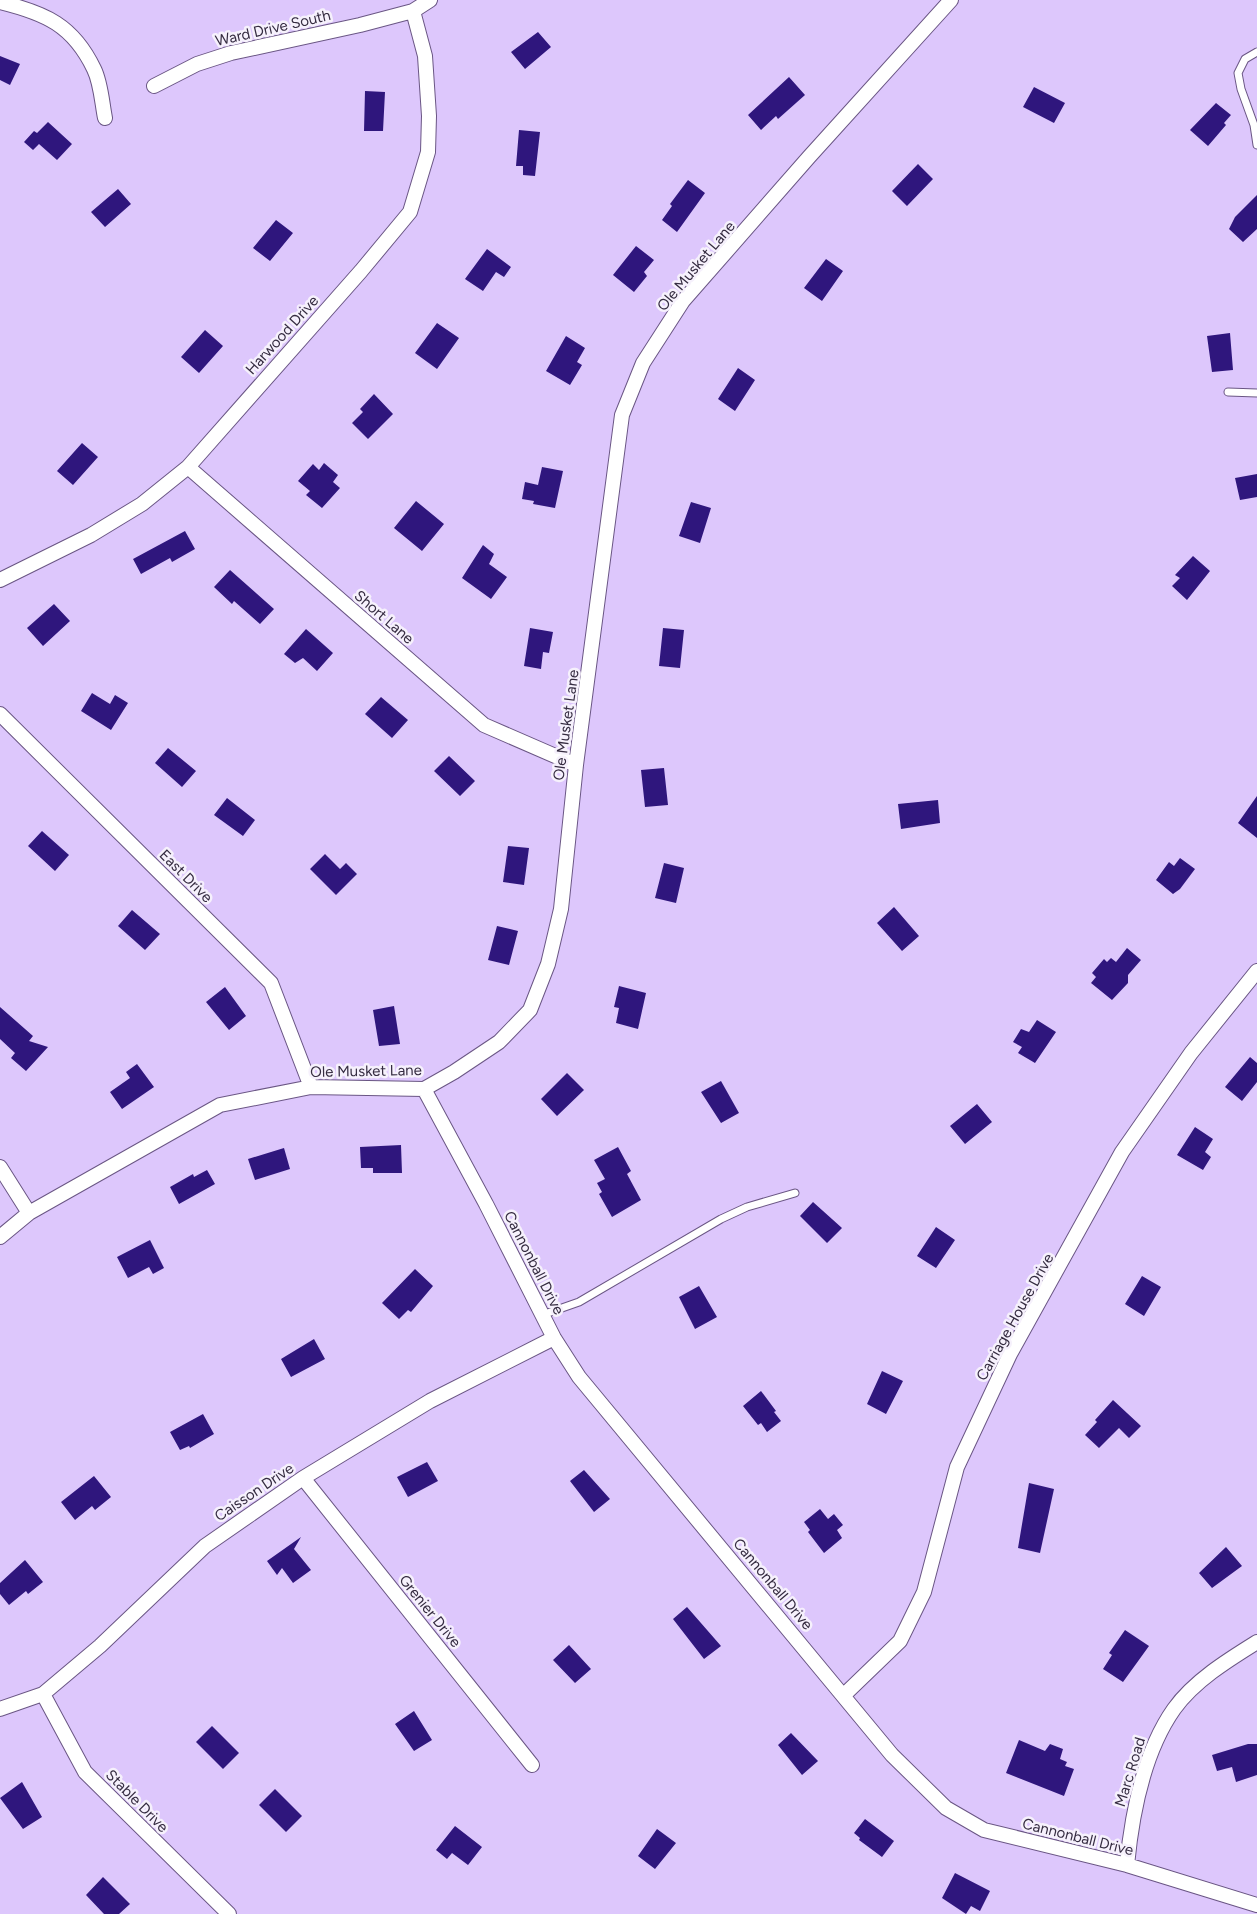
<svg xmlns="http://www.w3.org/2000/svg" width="1257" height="1914" viewBox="0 0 1257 1914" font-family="Figtree,sans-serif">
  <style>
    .building { fill: #2f167d }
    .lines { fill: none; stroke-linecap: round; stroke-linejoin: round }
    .service-casing { stroke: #6a5684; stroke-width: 9 }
    .minor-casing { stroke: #6a5684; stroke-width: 16 }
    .service { stroke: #fff; stroke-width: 7 }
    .minor { stroke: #fff; stroke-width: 14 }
    .labels { text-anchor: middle; stroke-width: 5; stroke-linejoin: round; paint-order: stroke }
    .street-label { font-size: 15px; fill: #352c41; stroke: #f6f1fc }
  </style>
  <rect width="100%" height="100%" fill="#ddc7fc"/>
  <path class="building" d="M538,32L551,47L525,69L511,52Z
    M0,56L20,64L10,85L0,80Z
    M789,77L805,95L778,119L776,116L761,130L748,115Z
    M1034,87L1065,103L1054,123L1023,107Z
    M365,91L385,92L383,131H364Z
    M1216,103L1231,115L1224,123L1226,125L1208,146L1190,130Z
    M48,122L72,144L57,160L39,144L33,150L24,142L34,131L37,133Z
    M519,130L540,132L535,176L523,175V166H516Z
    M918,164L933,179L907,206L892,191Z
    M688,180L705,193L677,232L662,220L672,206L670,204Z
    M118,189L131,204L105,227L91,212Z
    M1257,195V229L1243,242L1229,229L1235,217Z
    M276,220L293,233L270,261L253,248Z
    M636,246L654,260L644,272L647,276L634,292L613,275Z
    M487,249L511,267L504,277L496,272L483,291L465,279Z
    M826,259L843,271L822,301L804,288Z
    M437,323L459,338L437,369L415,353Z
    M205,330L223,346L199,373L181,357Z
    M1230,333L1233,370L1212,372L1207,336Z
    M566,336L585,348L577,362L582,365L570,385L546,371Z
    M738,368L755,380L735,411L718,399Z
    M374,394L393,414L368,439L352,423L363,412L360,409Z
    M82,443L98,457L73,485L57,471Z
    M324,463L338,475L333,482L340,488L322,508L306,495L310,491L298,481L313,464L319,470Z
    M542,467L563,471L555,508L533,504L534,501L522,499L525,482L538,485Z
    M1257,474V497L1240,500L1235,478Z
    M416,501L444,524L422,551L394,528Z
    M691,502L711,508L700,543L679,536Z
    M185,531L195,549L172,562L170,558L141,574L133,559Z
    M483,545L494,554L489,564L507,577L491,599L462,578Z
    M1193,556L1210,571L1187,600L1172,586L1180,578L1175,575Z
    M230,570L274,609L260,624L234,601L232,604L214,587Z
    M54,604L70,621L43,646L27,628Z
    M530,628L553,632L549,653L543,652L541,669L524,666Z
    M663,628L684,630L680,668L659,666Z
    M306,629L333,653L317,671L303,658L295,663L284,654Z
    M92,693L110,704L115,695L128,703L111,730L81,711Z
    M381,697L408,720L392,738L365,714Z
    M168,748L196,771L182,787L155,763Z
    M449,756L475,781L460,796L434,771Z
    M664,768L668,805L645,807L641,770Z
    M1257,796V838L1238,823Z
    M227,798L255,820L243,836L214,815Z
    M938,800L940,823L901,829L898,804Z
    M42,831L69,855L55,871L28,846Z
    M508,846L529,848L524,885L503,882Z
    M325,854L340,869L346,863L357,874L336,895L310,869Z
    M1180,858L1195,869L1180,889L1173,894L1156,880L1169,862L1174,866Z
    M664,863L684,868L676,903L655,898Z
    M894,907L919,936L902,951L877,923Z
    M132,910L160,934L145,950L118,926Z
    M497,926L518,931L509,965L488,960Z
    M1127,948L1141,960L1128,975V983L1112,1000L1091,983L1096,977L1092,973L1104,959L1107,962L1111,958L1116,962Z
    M619,986L646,993L638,1029L616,1023L619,1008L614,1007Z
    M225,987L246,1016L229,1030L206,1002Z
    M394,1006L400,1044L379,1046L373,1010Z
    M0,1007L33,1036L29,1041L48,1047L26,1071L11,1058L15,1053L0,1039Z
    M1037,1020L1056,1032L1035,1063L1018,1053L1022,1047L1013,1042L1021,1029L1029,1032Z
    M1250,1057L1257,1063V1082L1242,1101L1225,1087Z
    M137,1064L154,1087L122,1109L110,1092L130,1078L126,1072Z
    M567,1073L584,1090L557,1116L541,1099Z
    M721,1081L739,1113L721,1123L701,1092Z
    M977,1104L992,1122L965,1144L950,1126Z
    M1195,1127L1213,1139L1205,1152L1211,1157L1203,1170L1177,1155Z
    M401,1145L402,1173H373V1168H361L360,1147Z
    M618,1147L631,1171L627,1174L641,1200L612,1217L599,1194L602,1192L597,1183L605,1179L594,1160Z
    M284,1148L290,1169L255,1180L248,1159Z
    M207,1170L215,1184L179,1204L170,1187L193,1174L194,1177Z
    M813,1202L842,1228L827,1243L800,1216Z
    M936,1227L955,1240L936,1268L917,1256Z
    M150,1240L164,1268L153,1274L149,1267L128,1278L117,1257Z
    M415,1269L433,1286L411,1312L408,1310L399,1319L382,1303Z
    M1142,1276L1161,1287L1144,1316L1125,1304Z
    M699,1286L717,1317L695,1329L679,1297Z
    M314,1339L325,1359L291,1377L281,1359Z
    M882,1371L903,1381L886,1414L867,1404Z
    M761,1391L776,1411L774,1412L781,1421L767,1432L761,1423L758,1425L743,1406Z
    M1113,1400L1141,1426L1129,1438L1119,1428L1099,1448L1085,1435L1097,1422L1095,1420Z
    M203,1414L214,1434L190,1448L189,1446L180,1450L170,1432Z
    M427,1462L438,1481L408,1497L397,1477Z
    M584,1470L610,1499L594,1512L570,1481Z
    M94,1476L111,1497L95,1510L92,1506L75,1520L61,1502Z
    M1029,1483L1054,1489L1040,1553L1018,1548Z
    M820,1509L828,1519L834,1514L843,1525L837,1530L842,1538L824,1553L808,1532L810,1530L804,1522Z
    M301,1537L294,1549L311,1570L293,1583L282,1568L277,1575L267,1561Z
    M1226,1547L1242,1566L1212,1588L1199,1573Z
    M25,1560L43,1582L28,1594L26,1591L9,1605L0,1594V1583Z
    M687,1607L721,1646L704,1659L673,1619Z
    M1125,1630L1149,1646L1123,1682L1103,1669L1112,1655L1109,1653Z
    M569,1645L591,1669L575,1683L553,1660Z
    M414,1711L432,1740L414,1751L395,1724Z
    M212,1726L239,1753L223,1769L196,1742Z
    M791,1733L818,1761L802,1775L778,1745Z
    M1019,1740L1045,1751L1050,1744L1063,1749L1060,1759L1067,1762L1065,1766L1074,1769L1064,1796L1006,1773Z
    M1248,1744H1257V1775L1236,1782L1232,1767L1217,1771L1212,1755Z
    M22,1782L42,1817L23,1829L0,1798Z
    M275,1789L302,1816L286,1832L259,1805Z
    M865,1819L894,1841L882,1857L859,1840L860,1838L854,1833Z
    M455,1826L482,1847L468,1865L452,1853L447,1859L436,1850Z
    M657,1829L676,1843L655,1869L638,1856Z
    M955,1873L990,1891L980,1911L971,1906L966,1914L942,1898Z
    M103,1877L130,1904L119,1914H104L86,1895Z"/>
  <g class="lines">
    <g class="service-casing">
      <path id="service" d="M1257,52L1245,59L1238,73L1241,89L1254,125L1257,145
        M1228,392L1257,393
        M542,1315L579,1302L721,1219L747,1207L795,1193"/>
    </g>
    <g class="minor-casing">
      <path id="minor" d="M0,2C45,13 73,25 94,69C101,83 102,103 105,118
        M154,86L197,64L231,53L360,25L413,11L430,0
        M188,467L484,725L576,765
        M0,580L91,535L142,504L188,467L361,271L410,212L428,152L429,116L425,56L413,11
        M0,714L271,983L311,1087
        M424,1089L486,1204L554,1338L579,1377L892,1755L946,1808L984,1830L1127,1865L1257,1905
        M0,1167L29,1213L0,1237
        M29,1213L220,1105L311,1087L424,1089L454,1072L499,1042L530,1010L548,964L561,909L576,765L622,415L643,363L683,301L809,157L951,0
        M303,1478L532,1765
        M43,1694L85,1772L229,1914
        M844,1695L900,1641L924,1592L957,1467L1010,1354L1122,1152L1191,1053L1257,971
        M0,1709L43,1694L100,1646L205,1546L303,1478L430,1401L554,1338
        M1127,1865C1132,1813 1143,1753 1174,1709C1194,1681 1228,1660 1257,1642"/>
    </g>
    <use href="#service" class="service"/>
    <use href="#minor" class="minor"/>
  </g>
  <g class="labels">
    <g class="street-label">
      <text transform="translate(273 28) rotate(-13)" y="5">Ward Drive South</text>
      <text transform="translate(696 266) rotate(-50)" y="5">Ole Musket Lane</text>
      <text transform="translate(282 335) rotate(-48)" y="5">Harwood Drive</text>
      <text transform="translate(384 617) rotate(41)" y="5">Short Lane</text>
      <text transform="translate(566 725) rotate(-82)" y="5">Ole Musket Lane</text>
      <text transform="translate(186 876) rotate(45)" y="5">East Drive</text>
      <text transform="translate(366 1071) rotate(-1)" y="5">Ole Musket Lane</text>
      <text transform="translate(534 1263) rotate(63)" y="5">Cannonball Drive</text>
      <text transform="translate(1015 1317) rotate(-61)" y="5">Carriage House Drive</text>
      <text transform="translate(254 1492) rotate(-34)" y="5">Caisson Drive</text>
      <text transform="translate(773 1584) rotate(50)" y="5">Cannonball Drive</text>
      <text transform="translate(430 1611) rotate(51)" y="5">Grenier Drive</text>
      <text transform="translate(1130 1772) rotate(-73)" y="5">Marc Road</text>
      <text transform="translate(137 1801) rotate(45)" y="5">Stable Drive</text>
      <text transform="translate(1078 1837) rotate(14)" y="5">Cannonball Drive</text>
    </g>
  </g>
</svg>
